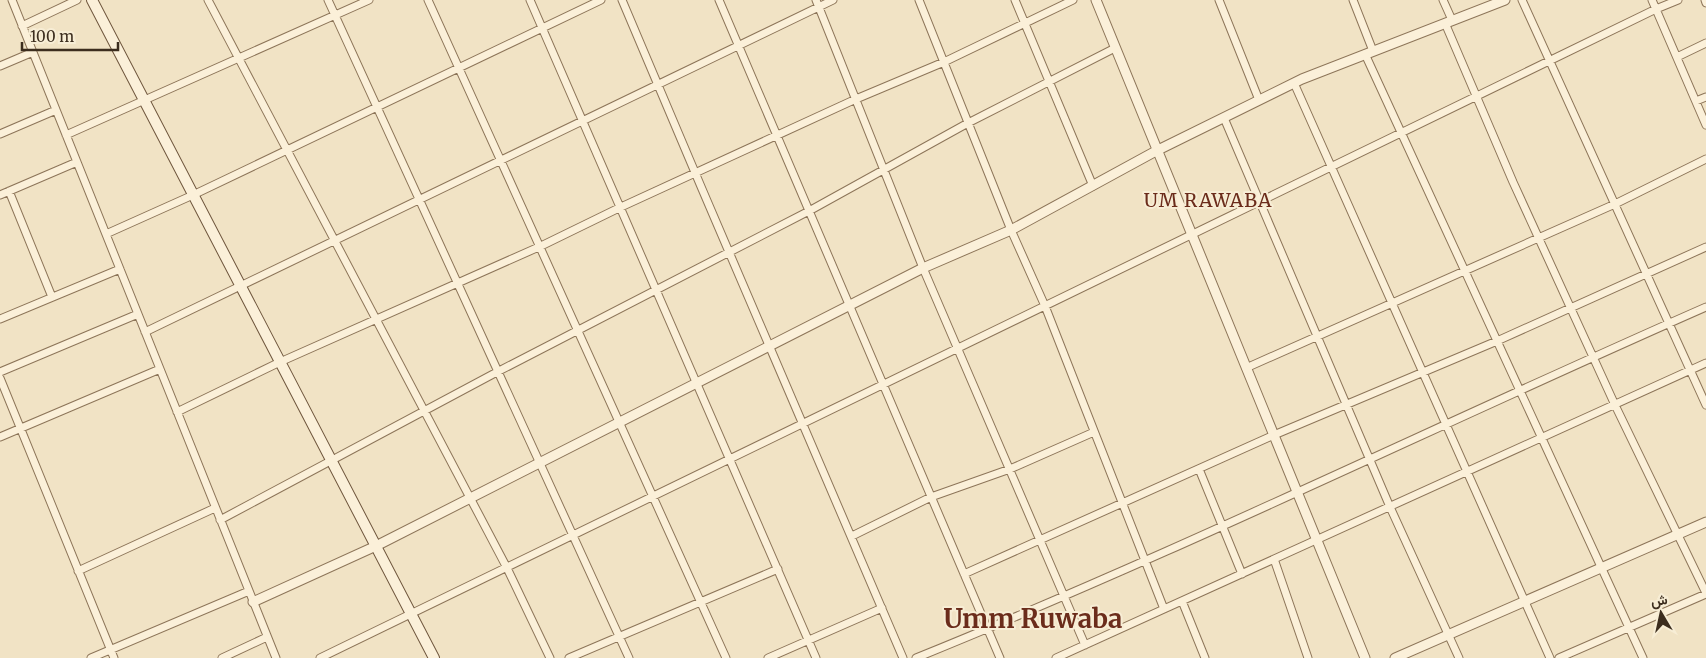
<svg xmlns="http://www.w3.org/2000/svg" width="1706" height="658" viewBox="0 0 1706 658" font-family="Merriweather,Vazirmatn,serif">
  <style>
    .lines { fill: none; stroke-linecap: round; stroke-linejoin: round }
    .minor-casing { stroke: #8d7559; stroke-width: 9 }
    .tertiary-casing { stroke: #8d7559; stroke-width: 11 }
    .secondary-casing { stroke: #6f563d; stroke-width: 12 }
    .minor { stroke: #fbf0d9; stroke-width: 7 }
    .tertiary { stroke: #fbf0d9; stroke-width: 9 }
    .secondary { stroke: #fbf0d9; stroke-width: 10 }
    .labels { text-anchor: middle; stroke-width: 4; stroke-linejoin: round; paint-order: stroke }
    .quarter-label { font-size: 19px; letter-spacing: 1px; fill: #6b2c1b; stroke: #f7edd5 }
    .town-label { font-size: 26px; font-weight: bold; fill: #6b2c1b; stroke: #f7edd5 }
  </style>
  <rect width="100%" height="100%" fill="#f1e3c5"/>
  <g class="lines">
    <g class="minor-casing">
      <path id="minor" d="M12,0L276,658
        M208,0L507,568L550,658
        M328,0L629,658
        M428,0L726,658
        M530,0L816,658
        M622,0C714,220 810,438 903,658
        M719,0L1000,658
        M816,0L923,268L1085,645
        M919,0L1011,230L1045,306L1164,609
        M1015,0L1093,186
        M1219,0L1259,100
        M1353,0L1373,51
        M1443,0L1452,20
        M1522,0L1706,405
        M1652,0L1706,125
        M1705,0L1706,3
        M1445,23L1513,182L1615,405L1706,593
        M22,26L77,0
        M1365,54L1643,658
        M1677,57L1706,43
        M0,66L33,52
        M1294,83L1550,658
        M1696,101L1706,97
        M1224,118L1390,507L1459,658
        M0,134L56,110
        M66,135L369,0
        M9,191L52,297
        M0,195L77,162
        M106,234L193,195L601,0
        M0,319L120,269
        M145,332L833,0
        M1246,368L1615,204L1706,159
        M0,372L138,314
        M0,378L114,658
        M177,412L280,362L541,246L621,207L856,99L944,62L1073,0
        M0,437L160,369
        M1199,469L1242,574
        M220,520L497,372L809,211L968,123L1115,48
        M852,536L931,497L1010,469L1094,432
        M1274,559L1308,658
        M78,571L215,508
        M964,574L1274,435L1497,341L1706,247
        M1182,601L1205,658
        M91,658L249,591
        M222,658L267,637
        M320,658L1656,9L1678,0
        M569,658L778,569
        M768,658L882,608
        M916,658C1183,550 1442,423 1706,307
        M1056,658L1706,363
        M1559,658L1706,594"/>
    </g>
    <g class="tertiary-casing">
      <path id="tertiary" d="M1096,0L1365,658
        M253,602L376,546L923,268L1011,230L1156,151L1302,79L1505,0
        M1395,658L1706,522"/>
    </g>
    <g class="secondary-casing">
      <path id="secondary" d="M92,0L434,658"/>
    </g>
    <use href="#minor" class="minor"/>
    <use href="#tertiary" class="tertiary"/>
    <use href="#secondary" class="secondary"/>
  </g>
  <g class="labels">
    <g class="quarter-label">
      <text x="1208" y="207">UM RAWABA</text>
    </g>
    <g class="town-label">
      <text x="1033" y="628">Umm Ruwaba</text>
    </g>
  </g>
  <g transform="translate(1661 613) rotate(351)" stroke="#f7edd5" stroke-width="4" paint-order="stroke">
  <path d="M0-4L9 19L0 12L-9 19Z" fill="#3c2d1e"/>
  <text y="-8" font-size="14" font-weight="bold" text-anchor="middle" fill="#3c2d1e">ش</text>
  </g>
  <path d="M22 42v8h96v-8" fill="none" stroke="#3c2d1e" stroke-width="2.5"/>
  <text x="30" y="42" font-size="15" fill="#3c2d1e" stroke="#f7edd5" stroke-width="4" paint-order="stroke">100 m</text>
</svg>
